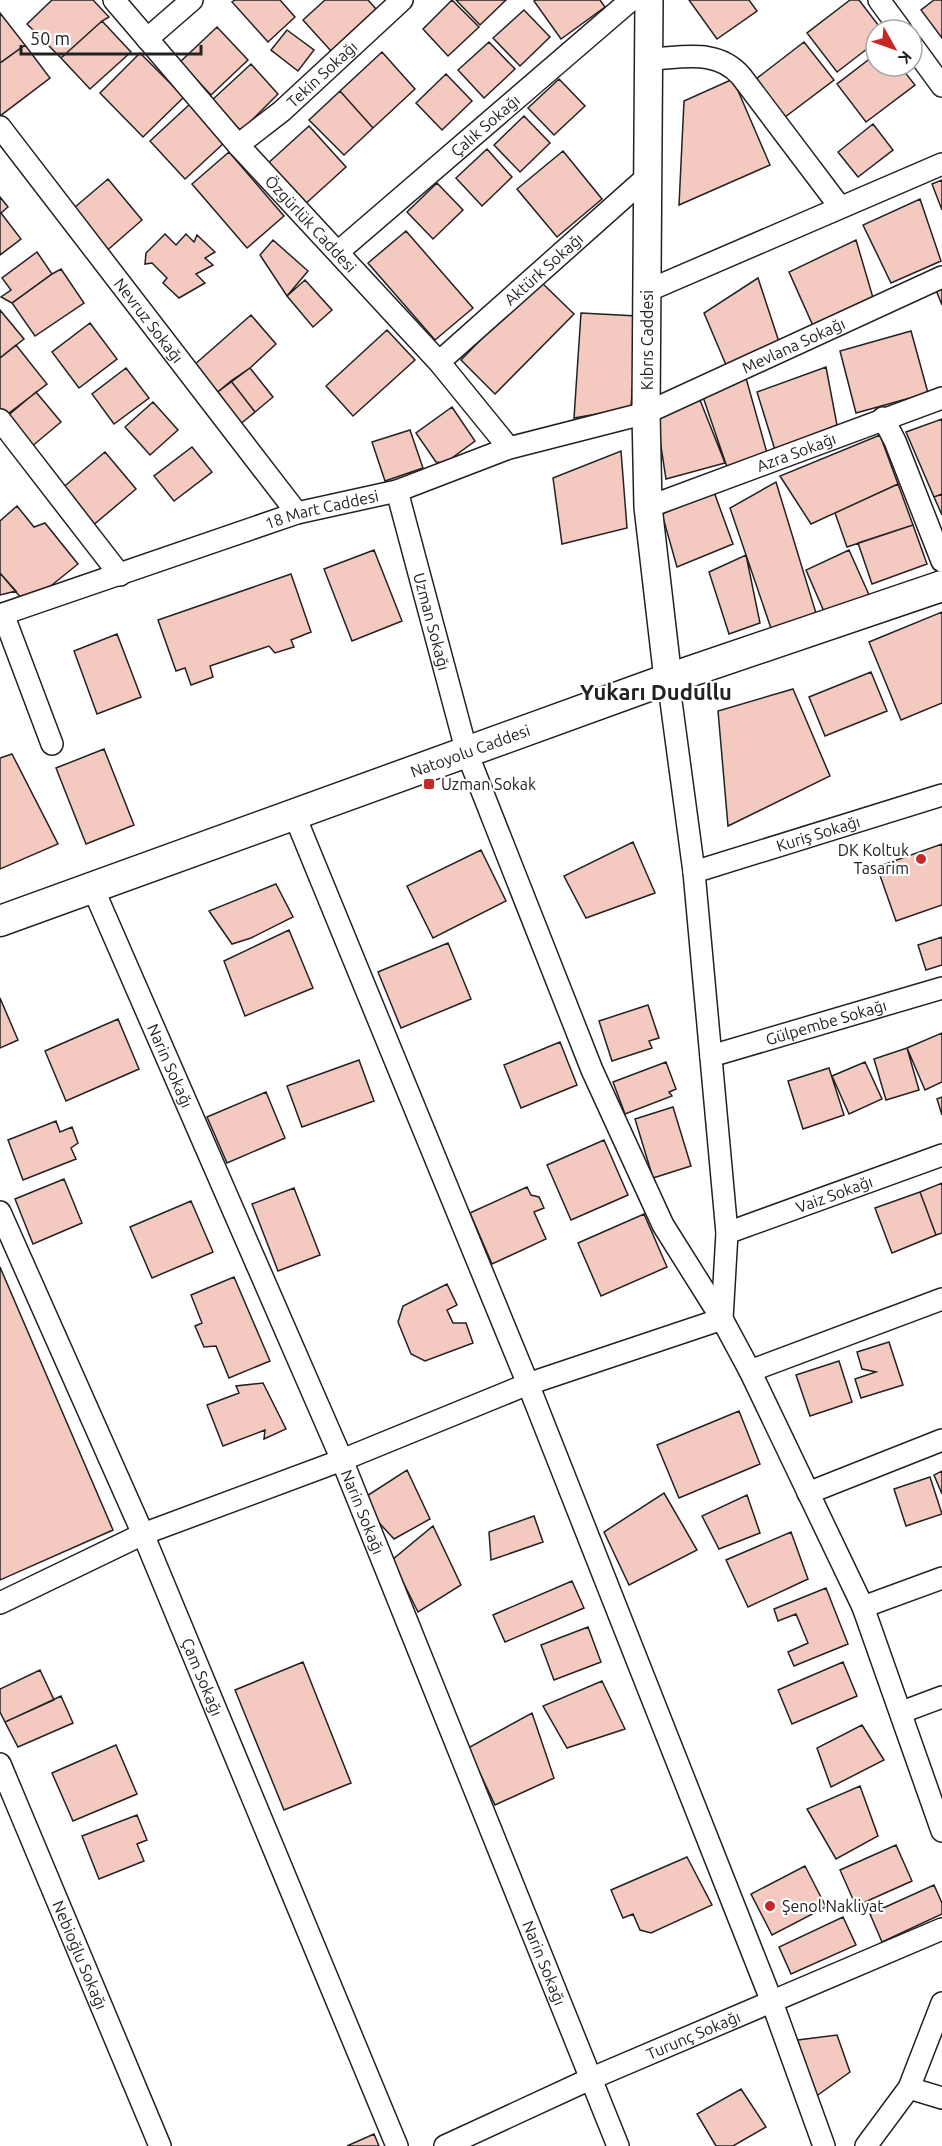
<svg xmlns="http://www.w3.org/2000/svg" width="942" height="2146" viewBox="0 0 942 2146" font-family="Ubuntu,sans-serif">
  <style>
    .building { fill: #f3c9c0; stroke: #222; stroke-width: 1.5 }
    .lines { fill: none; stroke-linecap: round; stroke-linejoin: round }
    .minor-casing { stroke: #222; stroke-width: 24 }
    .tertiary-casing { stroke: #222; stroke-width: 30 }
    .secondary-casing { stroke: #222; stroke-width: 33 }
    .minor { stroke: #fff; stroke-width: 21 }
    .tertiary { stroke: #fff; stroke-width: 27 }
    .secondary { stroke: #fff; stroke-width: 30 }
    .poi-dot { fill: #c62828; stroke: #fff; stroke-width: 2 }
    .labels { text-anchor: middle; stroke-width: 4.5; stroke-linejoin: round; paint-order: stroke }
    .street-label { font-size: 16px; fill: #222; stroke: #fff }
    .poi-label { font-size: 16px; fill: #222; stroke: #fff; text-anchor: start }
    .district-label { font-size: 22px; font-weight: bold; fill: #222; stroke: #fff }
  </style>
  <rect width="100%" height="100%" fill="#fff"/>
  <path class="building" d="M52,0H93L109,17L102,21L61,58L27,24Z
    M235,0H280L295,17L268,42L232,2Z
    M325,0H368L376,9L331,51L303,20Z
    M452,0L479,27L448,56L423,29Z
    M456,0H506L480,25Z
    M536,0H600L605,7L561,39L534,1Z
    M689,0H749L757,11L717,39Z
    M850,0H859L882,30H876V42L837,72L807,33Z
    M934,0H942V38L921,10Z
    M524,10L550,37L520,66L493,38Z
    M0,13L25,45L0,63Z
    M102,21L131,52L90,89L61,58Z
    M217,27L248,60L211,95L180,62Z
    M287,30L314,50L298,71L271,50Z
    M489,42L515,69L484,98L458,70Z
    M804,42L834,80L785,117L756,79Z
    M25,45L50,78L0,116V63Z
    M382,52L415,89L373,128L340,91Z
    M140,53L184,97L143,137L100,93Z
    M876,54V66H900L915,85L866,122L837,84Z
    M251,64L278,94L241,131L211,101Z
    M446,74L472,101L442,130L416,103Z
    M559,79L585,106L554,135L528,108Z
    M733,79L770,165L679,205L684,101Z
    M340,91L373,128L344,155L309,120Z
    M190,104L225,142L185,179L150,141Z
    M524,116L550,143L520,172L494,145Z
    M873,124L893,150L858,177L838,152Z
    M309,126L346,167L303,206L266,165Z
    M487,149L512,177L482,206L456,178Z
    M563,151L602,199L557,237L517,189Z
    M229,152L284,216L247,248L192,184Z
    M108,179L142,220L103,254L68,213Z
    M942,180V210L932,184Z
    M437,183L463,210L433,239L407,212Z
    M0,197L8,207L1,213L21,239L0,255Z
    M920,199L941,261L891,283L863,225Z
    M406,231L473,308L435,340L368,263Z
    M165,234L176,245L186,234L194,242L197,235L215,252L205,258L213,265L196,274L205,283L179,298L163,283L167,278L152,263L145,264L146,253Z
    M273,240L308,271L287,296L260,255Z
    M856,240L874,301L814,328L789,272Z
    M37,252L52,274L12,303L1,297L11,290L2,278Z
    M61,269L84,303L35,336L12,303L52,274Z
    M758,278L780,345L729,372L704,313Z
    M305,280L332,310L313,327L287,296Z
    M539,280L574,314L495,394L461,360Z
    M942,281V305L934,285Z
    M0,310L24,339L0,358Z
    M581,313L637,316L631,408L574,418Z
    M251,315L276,344L250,368L215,394L194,365Z
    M90,323L117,359L79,388L52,352Z
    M387,330L415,360L353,416L326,386Z
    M911,331L928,393L856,413L840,351Z
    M16,345L47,384L9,413L0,415V358Z
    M826,367L837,425L775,450L757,392Z
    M126,368L149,398L114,424L92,394Z
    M250,368L273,397L255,412L231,381Z
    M746,378L767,453L728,470L703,397Z
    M231,381L255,412L239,425L215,394Z
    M36,392L61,422L30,448L5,418Z
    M698,395L725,463L666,479L656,414Z
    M153,402L178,430L150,455L125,427Z
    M452,407L475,441L445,463L436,462L416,433Z
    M942,419V494L934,497L906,432Z
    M410,430L423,468L385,481L372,442Z
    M880,435L898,484L811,524L780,476Z
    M192,447L212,472L174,501L154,476Z
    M621,451L627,528L562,544L553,478Z
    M105,452L136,489L91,527L60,490Z
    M776,482L819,623L776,643L730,508Z
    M898,484L913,525L847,547L835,513Z
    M714,492L733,544L677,567L662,514Z
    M942,494V515L934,497Z
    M17,506L34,527L45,523L78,564L27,605L0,573V521Z
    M913,525L927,564L872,584L858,543Z
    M374,550L402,621L352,641L324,569Z
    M849,550L870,597L826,616L806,570Z
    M746,555L760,623L729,634L709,572Z
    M0,573L16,591L0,595Z
    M291,574L311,632L291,640L294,647L275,653L269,646L210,666L213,677L191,685L185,668L176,671L158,620Z
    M942,612V703L901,720L869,642Z
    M117,634L141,697L97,714L74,651Z
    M871,672L887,711L825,736L809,697Z
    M793,689L830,776L728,826L718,711Z
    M104,749L134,825L86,844L56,768Z
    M12,754L58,844L0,869V758Z
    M633,842L655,893L586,918L564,876Z
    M942,844V905L896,921L877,867Z
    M481,850L506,901L433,938L407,886Z
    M276,884L293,917L251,938L232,944L209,911Z
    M289,930L313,988L245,1016L224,961Z
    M942,937V965L926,970L918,945Z
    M448,943L471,999L401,1028L378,972Z
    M0,998L18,1040L0,1048Z
    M648,1005L659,1038L649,1041L652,1048L612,1061L599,1021Z
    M118,1019L139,1069L66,1101L45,1051Z
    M942,1033V1082L925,1090L907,1048Z
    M560,1042L577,1085L521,1108L504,1065Z
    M907,1048L919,1090L886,1100L874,1059Z
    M359,1060L374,1101L302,1127L287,1086Z
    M666,1062L676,1089L669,1092L672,1096L625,1114L613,1082Z
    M865,1062L882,1099L849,1114L832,1076Z
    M829,1068L844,1115L803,1129L788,1081Z
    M266,1092L285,1138L227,1163L207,1117Z
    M942,1097V1115L937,1099Z
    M673,1107L691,1166L653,1178L635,1119Z
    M56,1121L60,1132L72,1127L78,1143L71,1148L76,1159L23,1180L8,1140Z
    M604,1140L628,1195L571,1220L547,1165Z
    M64,1179L82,1223L33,1244L15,1199Z
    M942,1183V1233L936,1235L920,1192Z
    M527,1187L531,1195L539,1197L544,1208L534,1212L546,1239L492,1264L470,1213Z
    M294,1188L320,1255L278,1271L252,1204Z
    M920,1192L936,1235L892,1253L875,1208Z
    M191,1201L213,1252L152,1278L130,1227Z
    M644,1214L667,1267L601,1296L578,1243Z
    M0,1267L113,1530L0,1580Z
    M234,1277L270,1361L229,1378L216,1346L204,1347L195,1326L202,1323L191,1295Z
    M447,1284L457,1305L447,1310L453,1323H466L473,1343L425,1361L411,1354L398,1322L403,1306Z
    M889,1342L903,1385L861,1398L855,1379L876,1372L862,1369L857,1352Z
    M839,1361L852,1402L810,1416L796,1375Z
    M263,1383L286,1429L264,1439L265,1430L223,1446L207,1405L239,1393L236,1386Z
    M739,1411L760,1464L679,1498L657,1445Z
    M407,1470L430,1519L394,1539L359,1501Z
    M942,1471V1494L934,1475Z
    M930,1477L942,1514L906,1526L894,1489Z
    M664,1493L697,1550L629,1585L604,1532Z
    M747,1495L760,1533L719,1549L702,1516Z
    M534,1516L543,1542L491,1560L489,1532Z
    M433,1526L461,1585L418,1612L392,1560Z
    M791,1532L808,1579L748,1607L726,1560Z
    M572,1581L584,1608L505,1642L493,1615Z
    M826,1588L848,1644L794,1666L788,1652L808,1643L796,1614L778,1621L774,1609Z
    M588,1627L601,1662L554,1680L541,1645Z
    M303,1662L351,1783L284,1810L235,1690Z
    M843,1662L857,1696L792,1724L778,1690Z
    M40,1670L54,1700L5,1722L0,1712V1689Z
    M602,1681L625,1729L567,1748L543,1706Z
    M61,1696L73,1723L18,1747L5,1722Z
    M532,1713L554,1778L495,1805L468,1748Z
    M862,1725L884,1760L831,1787L817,1748Z
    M116,1745L137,1794L73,1821L52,1773Z
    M860,1786L878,1836L836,1859L807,1809Z
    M137,1815L147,1840L137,1844L144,1861L99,1879L82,1836Z
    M896,1845L912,1881L856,1906L840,1870Z
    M687,1857L712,1905L651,1933L640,1930L633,1914L623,1918L611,1890Z
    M805,1866L826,1907L772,1935L751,1894Z
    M934,1885L942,1903V1914L882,1942L870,1914Z
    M843,1917L856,1945L791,1974L779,1947Z
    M837,2035L850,2072L808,2102L798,2040Z
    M741,2089L766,2127L733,2146H716L697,2114Z
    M374,2134L379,2146H347Z"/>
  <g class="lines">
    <g class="minor-casing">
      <g id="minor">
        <path id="s1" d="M114,0L238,145L439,362L509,448"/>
        <path d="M879,0L901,30"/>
        <path d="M147,39L192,0"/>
        <path d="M912,45L942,86"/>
        <path d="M649,59C682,58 717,48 741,76L840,207"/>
        <path id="s2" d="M0,127L297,513"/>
        <path id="s3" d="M238,145L282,111L402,0"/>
        <path id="s4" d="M338,252L631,0"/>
        <path d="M647,291L942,164"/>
        <path id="s5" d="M439,362L648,176"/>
        <path d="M883,418L895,441L942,561"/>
        <path d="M0,420L120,575"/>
        <path id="s6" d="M397,491L467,753L592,1070L663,1225L722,1319L750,1371L863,1607L942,1831"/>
        <path id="s7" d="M648,507L942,398"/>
        <path d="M3,614L52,744"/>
        <path id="s8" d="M0,615L297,513L397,491L509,448L646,413L942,277"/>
        <path d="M294,814L528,1384L772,2002L824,2146"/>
        <path id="s9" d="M694,872L942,795"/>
        <path id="s10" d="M92,886L342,1460L618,2146"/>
        <path id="s11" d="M711,1056L942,988"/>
        <path id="s12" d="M0,1212L143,1534L397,2146"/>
        <path id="s13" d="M727,1233L942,1155"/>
        <path d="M750,1371L942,1299"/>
        <path d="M808,1493L942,1440"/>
        <path d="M0,1603L143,1534L342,1460L528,1384L722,1319L727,1233L694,872L668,679"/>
        <path d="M863,1607L942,1578"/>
        <path d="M902,1712L942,1697"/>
        <path id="s14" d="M0,1764L160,2146"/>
        <path d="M909,2088L942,2098"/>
        <path id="s15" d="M445,2146L590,2079L942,1929"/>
        <path d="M866,2146L909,2088L942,2003"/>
      </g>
    </g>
    <g class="tertiary-casing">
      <path id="tertiary" d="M649,0L646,413L648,507L668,679"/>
    </g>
    <g class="secondary-casing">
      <g id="secondary">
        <path id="s16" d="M0,921L668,679L942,586"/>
      </g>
    </g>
    <use href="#minor" class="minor"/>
    <use href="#tertiary" class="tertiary"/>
    <use href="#secondary" class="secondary"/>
  </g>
  <g class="poi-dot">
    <rect x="423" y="778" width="12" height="12" rx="3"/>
    <circle cx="921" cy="859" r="6"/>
    <circle cx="770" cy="1906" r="6"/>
  </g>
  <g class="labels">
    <g class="street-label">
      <text dy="6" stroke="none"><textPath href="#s3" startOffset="110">Tekin Sokağı</textPath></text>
      <text dy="6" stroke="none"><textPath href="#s4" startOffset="194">Çalık Sokağı</textPath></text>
      <text dy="6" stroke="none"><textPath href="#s1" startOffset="298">Özgürlük Caddesi</textPath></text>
      <text dy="6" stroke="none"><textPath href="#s5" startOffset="140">Aktürk Sokağı</textPath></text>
      <text dy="6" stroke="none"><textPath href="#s2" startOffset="244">Nevruz Sokağı</textPath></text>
      <text transform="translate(647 340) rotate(-90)" y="6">Kıbrıs Caddesi</text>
      <text dy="6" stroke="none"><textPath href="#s8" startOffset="840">Mevlana Sokağı</textPath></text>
      <text dy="6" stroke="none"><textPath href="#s7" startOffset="158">Azra Sokağı</textPath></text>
      <text dy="6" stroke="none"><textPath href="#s8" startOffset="339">18 Mart Caddesi</textPath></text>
      <text dy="6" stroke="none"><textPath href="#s6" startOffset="135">Uzman Sokağı</textPath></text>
      <text dy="6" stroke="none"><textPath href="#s16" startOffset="500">Natoyolu Caddesi</textPath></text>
      <text dy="6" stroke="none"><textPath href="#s9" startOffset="130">Kuriş Sokağı</textPath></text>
      <text dy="6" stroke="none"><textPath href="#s11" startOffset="120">Gülpembe Sokağı</textPath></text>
      <text dy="6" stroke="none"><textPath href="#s10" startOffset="196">Narin Sokağı</textPath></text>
      <text dy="6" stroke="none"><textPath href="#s13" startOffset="114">Vaiz Sokağı</textPath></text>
      <text dy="6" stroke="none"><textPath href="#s10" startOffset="682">Narin Sokağı</textPath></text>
      <text dy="6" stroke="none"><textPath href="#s12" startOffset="507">Çam Sokağı</textPath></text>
      <text dy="6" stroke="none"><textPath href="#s14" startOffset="207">Nebioğlu Sokağı</textPath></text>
      <text dy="6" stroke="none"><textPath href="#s10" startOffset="1168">Narin Sokağı</textPath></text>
      <text dy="6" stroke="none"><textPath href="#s15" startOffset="272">Turunç Sokağı</textPath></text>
    </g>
    <g class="poi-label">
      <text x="441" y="790">Uzman Sokak</text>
      <text x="909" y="856" text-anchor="end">DK Koltuk<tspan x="909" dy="18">Tasarim</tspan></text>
      <text x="782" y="1912">Şenol Nakliyat</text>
    </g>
    <g class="district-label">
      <text x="656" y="700">Yukarı Dudullu</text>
    </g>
  </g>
  <g transform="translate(894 48) rotate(130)"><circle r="28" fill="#ffffff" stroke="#a7a7a7" stroke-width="1.5"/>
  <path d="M0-4.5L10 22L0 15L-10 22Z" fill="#c62828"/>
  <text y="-9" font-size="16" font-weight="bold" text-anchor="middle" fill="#222222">K</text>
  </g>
  <path d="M21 45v9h180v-9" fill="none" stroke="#222222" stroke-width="3"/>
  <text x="30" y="45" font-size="18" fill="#222222" stroke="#ffffff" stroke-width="4.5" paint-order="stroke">50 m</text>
</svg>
